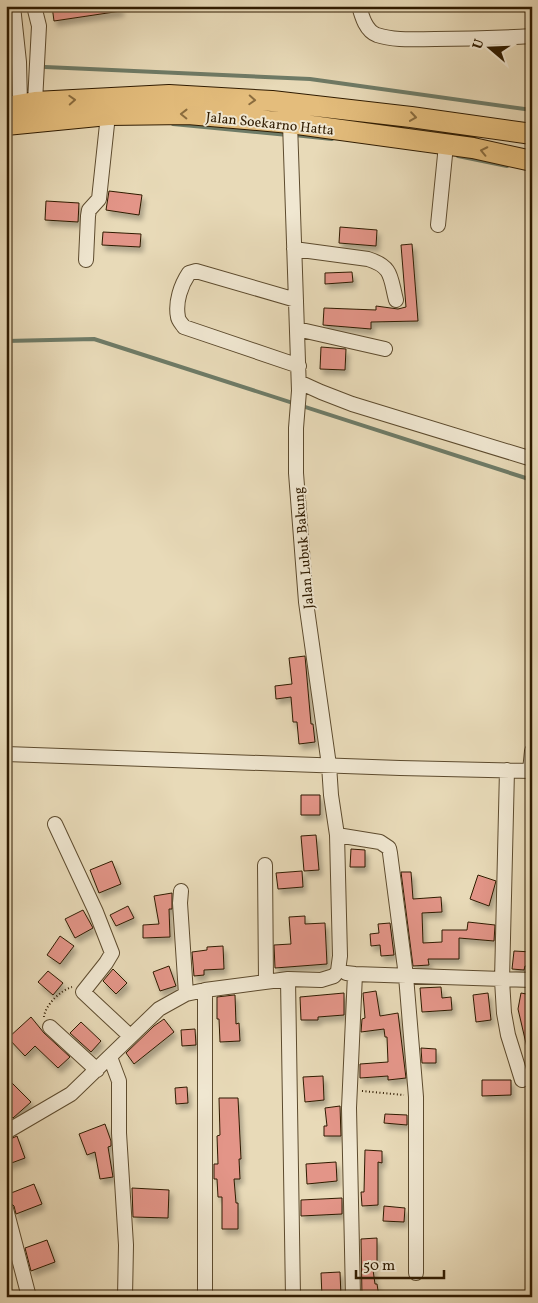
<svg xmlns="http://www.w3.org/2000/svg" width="538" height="1303" viewBox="0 0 538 1303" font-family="Vollkorn,serif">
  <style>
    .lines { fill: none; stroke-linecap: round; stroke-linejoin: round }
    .stream { stroke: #6e7b67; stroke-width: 4 }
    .building { fill: #e39588; stroke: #2f1b00; filter: url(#shadow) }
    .minor-casing { stroke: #5d4b2e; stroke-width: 16 }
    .highway-casing { stroke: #2f1b00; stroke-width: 22 }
    .path { stroke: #2f1b00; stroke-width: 2; stroke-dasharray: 1 2.5; stroke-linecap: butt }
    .minor { stroke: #f0e7d1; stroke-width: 14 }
    .highway { stroke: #e4bd7c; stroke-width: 20 }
    .oneway { stroke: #8a6c3e }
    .labels { text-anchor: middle; stroke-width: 4; stroke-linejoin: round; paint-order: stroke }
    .street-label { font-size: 14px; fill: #2f1b00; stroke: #f0e7d1 }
  </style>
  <defs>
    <filter id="shadow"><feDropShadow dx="3" dy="5" stdDeviation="2.5" flood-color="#0004"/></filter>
  </defs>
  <rect width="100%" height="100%" fill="#e8dab8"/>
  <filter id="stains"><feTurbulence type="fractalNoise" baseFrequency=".004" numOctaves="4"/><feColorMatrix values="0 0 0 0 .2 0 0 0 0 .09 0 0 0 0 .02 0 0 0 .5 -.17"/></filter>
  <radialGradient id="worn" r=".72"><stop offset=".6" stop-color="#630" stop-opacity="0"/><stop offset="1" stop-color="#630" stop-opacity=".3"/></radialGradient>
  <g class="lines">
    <path class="stream" d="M45,67L310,79L532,110
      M173,124L288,135
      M294,135L332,139
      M458,156L507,166
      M6,341L94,339L532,480"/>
  </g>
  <path class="building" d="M52,6H120L121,11L54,21Z
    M109,191L142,195L139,215L106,210Z
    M46,201L79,203L78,222L45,220Z
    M340,227L377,230L376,246L339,243Z
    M103,232L141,234L140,247L102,245Z
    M412,244L418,321L371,322V329L323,325L324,308L376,310V306L398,309L406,307L401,245Z
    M352,272L353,282L325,284V273Z
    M321,347L346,349L345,370L320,369Z
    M305,656L311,724H313L315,742L299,744L297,722H293L291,697L276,699L275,686L292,684L289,658Z
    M301,795H320V815H301Z
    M316,835L319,870L304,871L301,836Z
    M351,849L365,850V867H350Z
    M112,861L121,884L99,893L90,870Z
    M302,871L303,887L278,889L276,873Z
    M401,872H411L413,899L441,897L442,912L422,913L423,943L442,942V930H467L468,922L495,925L494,941L459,938V959H428L429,965L413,966Z
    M478,875L496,881L489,906L470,899Z
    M172,893V909H169L170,937L143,938V925L159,924L154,896Z
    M128,906L134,918L116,926L110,915Z
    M83,910L93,928L75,938L65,919Z
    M305,916V924L325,923L327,964L275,968L274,945L291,944L289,917Z
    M390,923L394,955L381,956L380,945L371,946L370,934L379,933L378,924Z
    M60,936L74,946L60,964L47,955Z
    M223,946L224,969L204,970V975L194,976L192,952L207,950V947Z
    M514,951L532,952V966H525L524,970L512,969Z
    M169,966L176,986L160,991L153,972Z
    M113,969L127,983L116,994L103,981Z
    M48,971L63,983L53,995L38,982Z
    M441,987L442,998L451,997L452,1010L422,1012L420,988Z
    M376,991L380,1016L398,1013L406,1078L388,1080V1076L360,1078V1064L388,1062L387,1037H385L384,1029L361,1032L362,1019L365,1018L363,993Z
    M344,993V1015L318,1017V1020H301L300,997Z
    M488,993L491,1020L476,1022L473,995Z
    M521,993L532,995V1051L528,1052L518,1009Z
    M234,995H235L236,1024L239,1023L240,1041L220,1042L219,1019H217V997Z
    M31,1017L44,1033L70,1057L58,1068L35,1046L25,1056L8,1038Z
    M164,1019L174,1032L134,1064L126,1053L154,1026Z
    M81,1022L101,1041L91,1052L70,1033Z
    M195,1029L196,1045L182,1046L181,1030Z
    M421,1048L436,1049V1063H422Z
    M323,1076L324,1100L305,1102L303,1077Z
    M6,1077L31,1102L13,1118L6,1111Z
    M482,1080H511V1095L482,1096Z
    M187,1087L188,1103L176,1104L175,1088Z
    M219,1098H238L241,1159H239L240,1179H234L236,1203H238V1229H222V1197H218L217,1179H214V1164H218L217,1136L220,1135Z
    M340,1106L341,1136H324V1126H327L325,1108Z
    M385,1114L407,1115V1125L384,1123Z
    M105,1124L111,1141V1146L108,1147L113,1177L100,1179L95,1152L87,1155L79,1134Z
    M17,1136L25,1158L6,1165V1141Z
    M365,1150L382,1151V1163L378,1162V1205L362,1206L361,1192H364Z
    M336,1162L337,1181L307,1184L306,1164Z
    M34,1184L42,1204L16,1214L14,1206L9,1201L6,1195Z
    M132,1188L169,1190L168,1218L133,1217Z
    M342,1198V1214L301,1216V1200Z
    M384,1206L405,1208L404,1222L383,1221Z
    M377,1238V1263H372L375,1284H377L379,1297H362L361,1239Z
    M47,1240L55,1262L31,1271L25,1248Z
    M340,1272L341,1297H322L321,1273Z"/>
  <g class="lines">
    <g class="minor-casing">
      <path id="minor" d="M13,6L19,62L20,104
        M34,6L39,26L35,102
        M359,6C362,17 366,31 377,35C395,41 416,39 435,39C467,39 499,38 532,36
        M290,123L299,391L296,428V473L306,602L329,765L331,795L337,835L340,956L338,971
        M438,225L446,145
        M294,249L368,259C393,267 390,277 396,300
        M86,260L88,216L89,210L99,199L108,115
        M296,300L196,271L189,273C181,285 175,302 178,317C178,320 182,324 184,327L299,366
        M297,329L385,349
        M299,382L321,392L352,404L532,459
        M6,754L400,768L532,771
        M507,770L502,980L504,1013L508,1035L522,1080
        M530,771L532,751
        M55,824L96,912L112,953L106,963L83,992L130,1036
        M337,835L380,842L389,848L390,853L406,976L416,1097V1273
        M265,865L266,982
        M181,891L180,903L186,994
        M346,973L355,974L532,980
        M288,979L293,1297
        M205,990V1297
        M50,1027L97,1070
        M110,1057L119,1081V1133L126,1245L125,1297
        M6,1132L71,1094L159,1009L186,994L205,990L288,979L321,980L334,976L338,971
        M6,1209L29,1297
        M353,1297L349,1108L355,974"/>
    </g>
    <g class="highway-casing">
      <path id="highway" d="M6,107L35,102L169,95L272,101L411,117L532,134
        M6,125L108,115L188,114L290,123L473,148L532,161"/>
    </g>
    <path class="path" d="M44,1017C45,1005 61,990 72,987
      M362,1091L404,1095"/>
    <use href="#minor" class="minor"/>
    <use href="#highway" class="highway"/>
  </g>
  <defs><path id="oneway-chevron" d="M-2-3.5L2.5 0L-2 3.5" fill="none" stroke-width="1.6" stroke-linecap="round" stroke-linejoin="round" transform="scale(1.25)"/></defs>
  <g class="oneway">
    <use href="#oneway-chevron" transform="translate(72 100) rotate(-3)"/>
    <use href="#oneway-chevron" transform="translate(252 100) rotate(3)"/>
    <use href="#oneway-chevron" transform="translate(184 114) rotate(-179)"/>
    <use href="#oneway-chevron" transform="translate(413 117) rotate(8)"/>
    <use href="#oneway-chevron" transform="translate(484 151) rotate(-168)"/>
  </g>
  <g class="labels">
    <g class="street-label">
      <text transform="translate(270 123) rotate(6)" y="5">Jalan Soekarno Hatta</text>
      <text transform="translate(303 548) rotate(-95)" y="5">Jalan Lubuk Bakung</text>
    </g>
  </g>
  <rect width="538" height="1303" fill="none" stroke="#e8dab8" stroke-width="25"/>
  <rect x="8" y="8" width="523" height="1288" fill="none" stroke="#2f1b00" stroke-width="2.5"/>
  <rect x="12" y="12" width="513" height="1278" fill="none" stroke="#2f1b00"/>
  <g transform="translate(490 48) rotate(289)" stroke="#f0e7d1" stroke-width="4" paint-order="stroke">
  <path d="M0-4L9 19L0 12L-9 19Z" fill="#2f1b00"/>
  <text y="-8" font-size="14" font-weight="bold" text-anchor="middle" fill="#2f1b00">U</text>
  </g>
  <path d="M356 1270v8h88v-8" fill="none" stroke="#2f1b00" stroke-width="2.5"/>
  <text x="363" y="1270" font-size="15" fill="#2f1b00" stroke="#f0e7d1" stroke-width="4" paint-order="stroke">50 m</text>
  <rect width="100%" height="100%" filter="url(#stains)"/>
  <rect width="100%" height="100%" fill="url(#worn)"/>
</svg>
